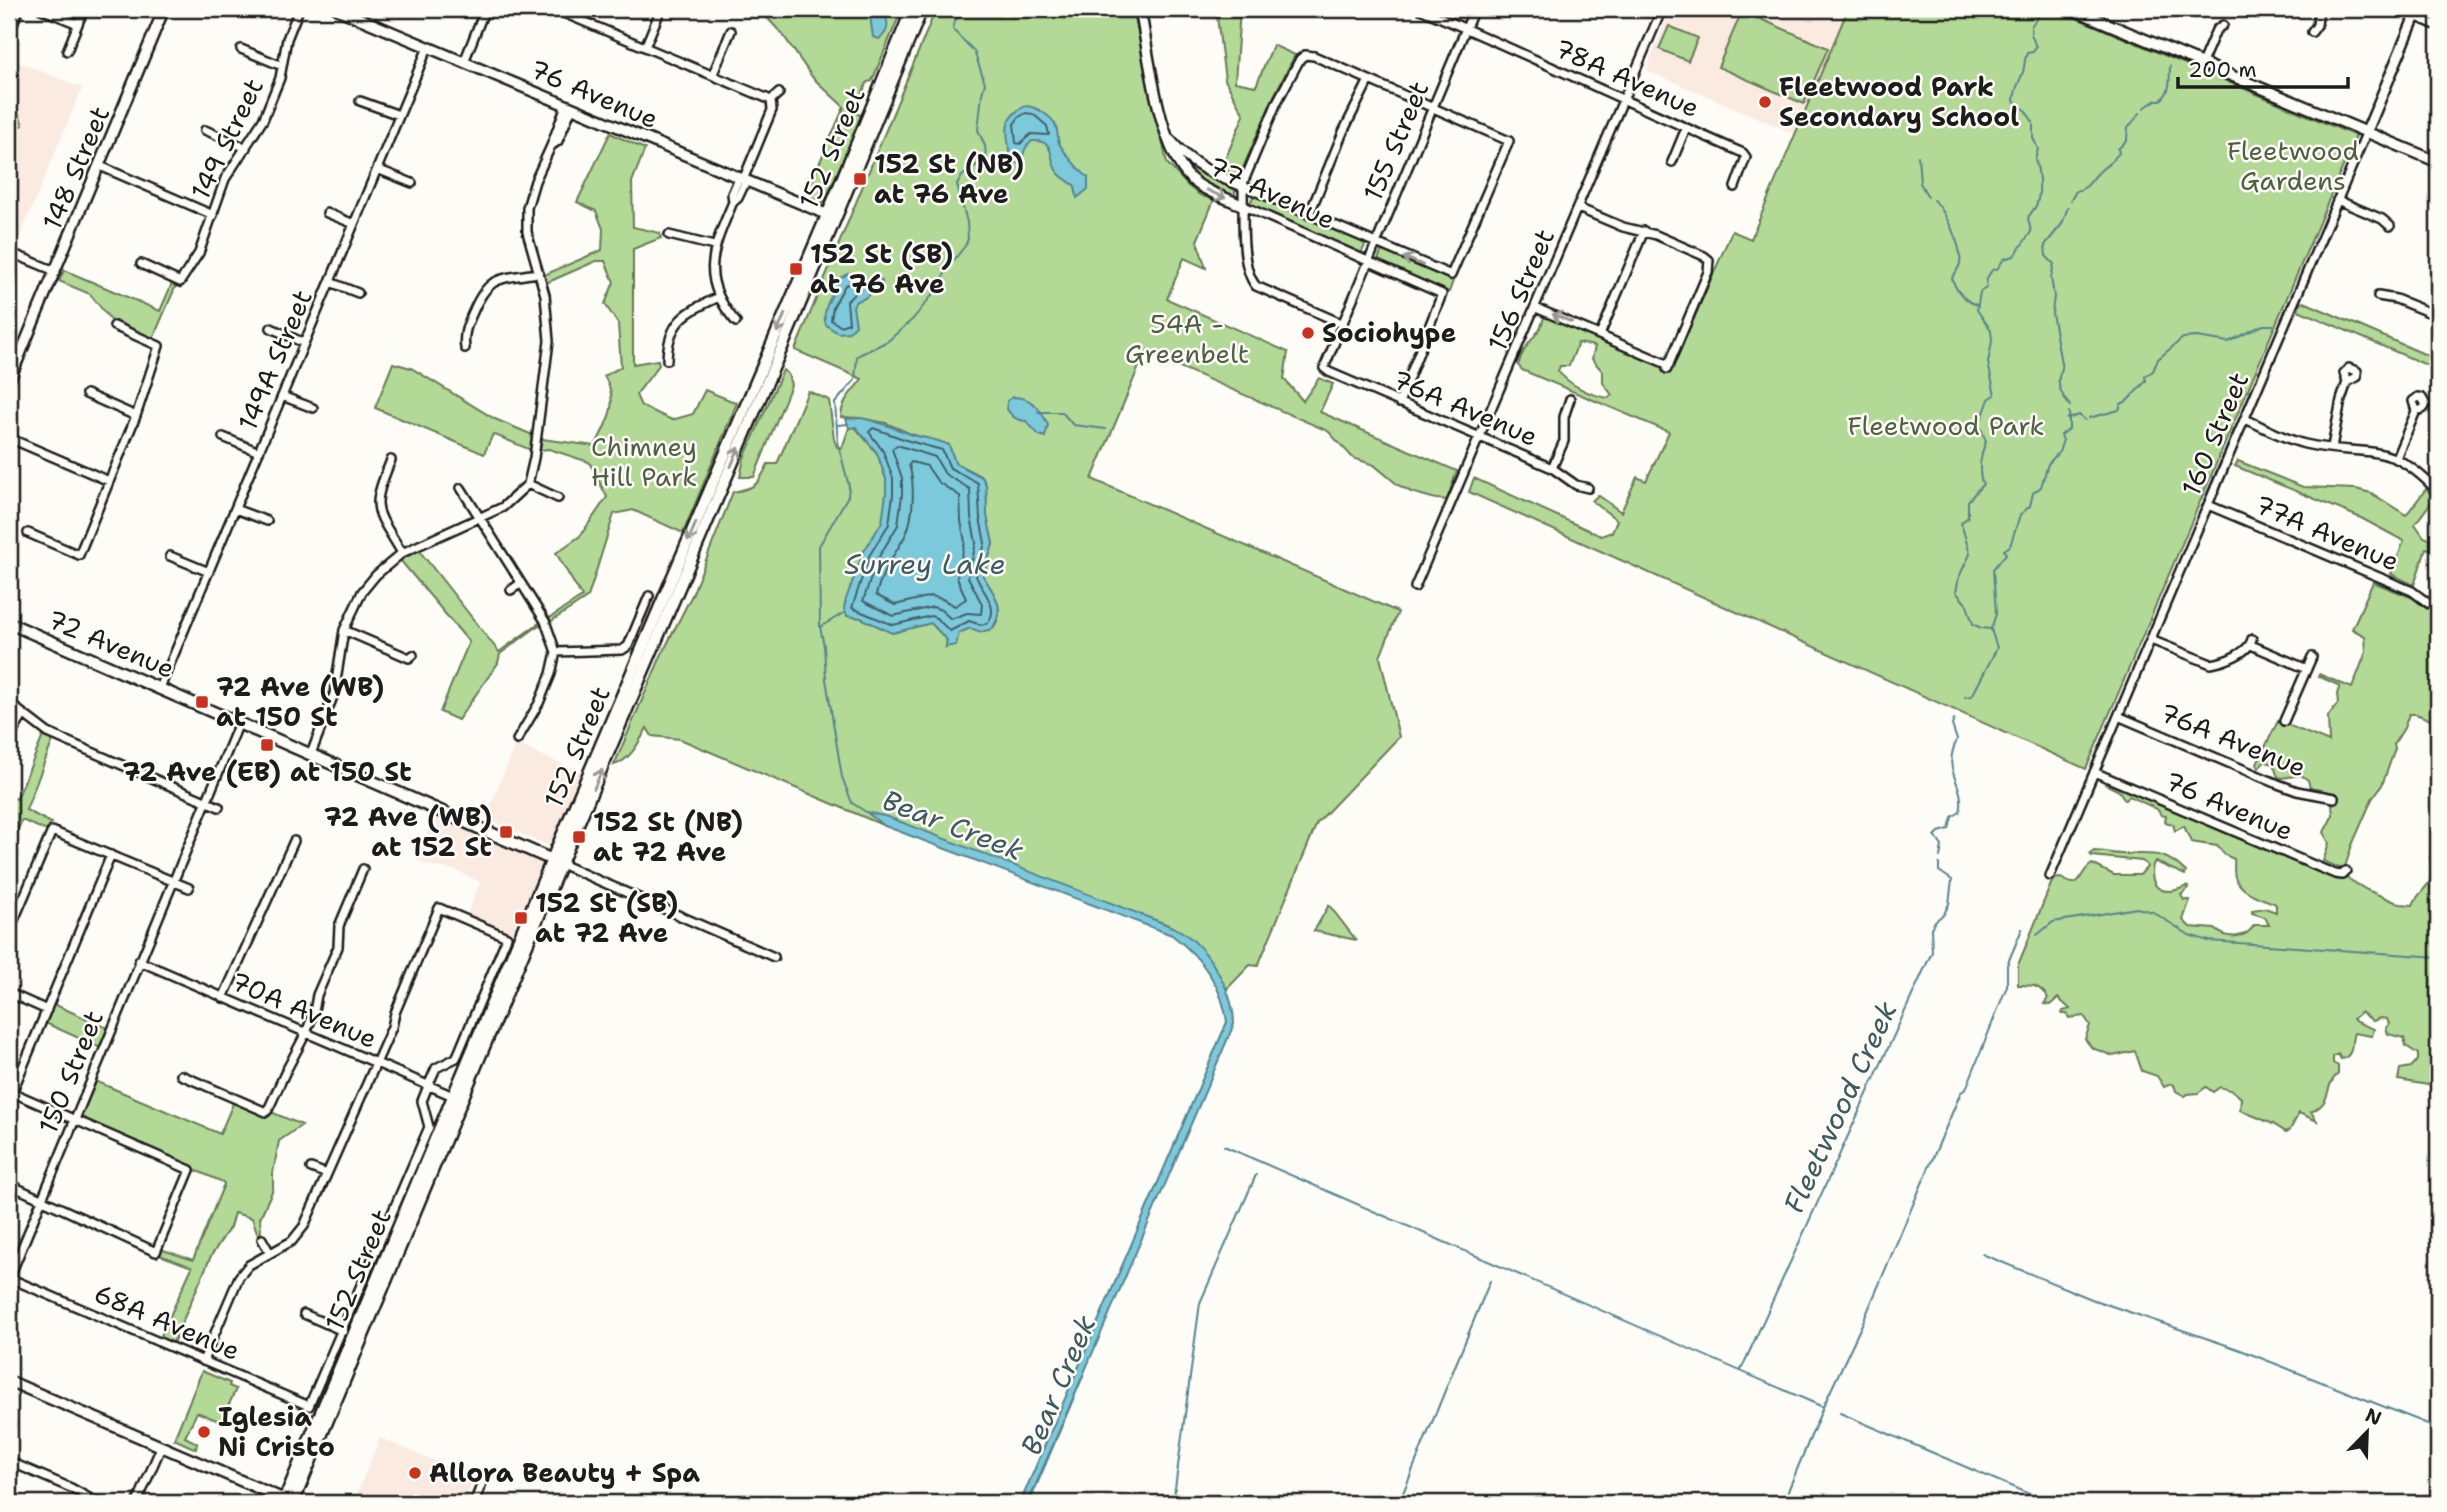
<svg xmlns="http://www.w3.org/2000/svg" width="2447" height="1512" viewBox="0 0 2447 1512" font-family="'Shantell Sans',sans-serif">
  <style>
    .built { fill: #fbeae0 }
    .green { fill: #b2d995; stroke: #677a58; stroke-width: 2; fill-rule: evenodd }
    .water { fill: #7dc9dc; stroke: #56848f; stroke-width: 2 }
    .lines { fill: none; stroke-linecap: round; stroke-linejoin: round }
    .shore { stroke: #436169; stroke-width: 2 }
    .stream { stroke: #56848f; stroke-width: 2 }
    .minor-casing { stroke: #1c1c1c; stroke-width: 12 }
    .tertiary-casing { stroke: #1c1c1c; stroke-width: 14 }
    .secondary-casing { stroke: #1c1c1c; stroke-width: 15 }
    .minor { stroke: #fdfcf7; stroke-width: 7 }
    .tertiary { stroke: #fdfcf7; stroke-width: 9 }
    .secondary { stroke: #fdfcf7; stroke-width: 10 }
    .oneway { stroke: #989794 }
    .poi-dot { fill: #c8321e; stroke: #fdfcf7; stroke-width: 2.5 }
    .labels { text-anchor: middle; stroke-width: 5; stroke-linejoin: round; paint-order: stroke }
    .street-label { font-size: 26px; fill: #1c1c1c; stroke: #fdfcf7 }
    .poi-label { font-size: 26px; font-weight: bold; fill: #1c1c1c; stroke: #fdfcf7; text-anchor: start }
    .park-label { font-size: 26px; fill: #505e46; stroke: #fdfcf7 }
    .water-label { font-size: 28px; font-style: italic; fill: #3e595f; stroke: #fdfcf7 }
  </style>
  <rect width="100%" height="100%" fill="#fdfcf7"/>
  <filter id="ink" filterUnits="userSpaceOnUse"><feTurbulence type="fractalNoise" baseFrequency=".0143" numOctaves="2"/><feDisplacementMap in="SourceGraphic" scale="14" xChannelSelector="R" yChannelSelector="G"/><feConvolveMatrix kernelMatrix="1 2 1 2 8 2 1 2 1" color-interpolation-filters="sRGB"/></filter>
  <g filter="url(#ink)">
    <path class="built" d="M1671,9H1848L1795,134L1646,70Z
      M9,58L82,88L16,246L9,243Z
      M516,744L582,773L549,846L485,818Z
      M435,814L543,863L515,927L509,935L467,915L480,882L455,870L430,866L416,860Z
      M380,1438L474,1478L464,1503H353Z"/>
    <path class="green" d="M759,9H902L872,81L867,82L857,107L849,109L862,116L824,203L805,196L844,107L813,78L783,35Z
      M936,9H1133L1167,163L1188,186L1200,195L1214,200L1197,241L1206,268L1184,258L1167,299L1288,352L1284,379L1303,401L1319,378L1333,384L1320,412L1457,471L1447,500L1436,499L1411,492L1398,485L1374,465L1353,458L1328,431L1145,352L1092,479L1398,612L1380,657L1399,737L1317,823L1258,966L1250,965L1227,989C1208,960 1199,942 1168,925L868,813L885,826L680,739L652,736L647,728C639,742 630,761 614,765L661,656L692,595L733,492C756,488 758,485 768,464H777L808,391L829,400L834,439L837,447L842,448L849,428L855,427L877,453L886,479V494L883,523L863,553L861,618L892,633L931,623L947,640L946,646L959,633L970,628L981,632L993,629C1006,608 995,595 983,576L993,544L987,516L986,485L982,477L955,463L949,445L911,434L886,423L860,418L841,417C842,400 852,392 862,379L795,350Z
      M1216,9H1240L1235,82L1256,86L1273,45L1295,55L1273,98L1239,177L1221,169L1244,115L1225,80Z
      M1848,9H2055L2356,136L2086,769L1469,492L1474,478L1601,536L1612,532L1617,520L1592,501L1598,495L1621,512L1637,477L1646,481L1669,432L1522,370L1518,365C1522,350 1530,342 1539,330C1542,326 1543,319 1545,314L1659,363L1663,371L1670,374L1732,231L1751,239ZM1578,343L1595,346L1592,359L1603,372V383L1612,395L1608,398C1590,395 1569,385 1558,371L1560,366H1569Z
      M1742,11L1828,48L1804,104L1718,67Z
      M1669,26L1698,38L1688,61L1659,49Z
      M9,89L23,125L9,131Z
      M610,133L645,149L632,182L633,227L660,233L661,238L633,249V364L658,360L659,365L636,395L641,406L672,420L693,414L705,390L737,403L683,533L633,510L614,514L588,597L550,622L542,623L500,654L498,663L458,720L440,712L469,642L400,560L418,549L499,652L542,621L548,619L582,597L556,553L580,536L607,497L589,462L549,449L533,451L493,434L484,454L375,408L393,363L411,368L495,419L542,439L595,446C608,421 620,402 604,376L621,367L618,324L605,304L614,282L605,261H596L546,283L544,275L602,250L603,229L596,211L577,202Z
      M1173,149L1200,170L1235,186V200L1193,177Z
      M1254,194L1366,243L1361,254L1249,206Z
      M1382,250L1453,281L1449,292L1377,262Z
      M64,270L160,311L173,281L177,283L152,341L113,323L90,294L59,281Z
      M2304,302L2438,360V370L2298,310L2300,303Z
      M783,370L788,374L791,385L754,477H740L744,458Z
      M2238,461L2303,487L2356,489L2371,493L2406,515L2426,489L2435,497L2415,524L2424,537L2438,542V552L2426,548L2414,585L2391,574L2404,541L2361,518L2235,466Z
      M2373,582L2413,598L2427,609L2434,605L2438,606V723L2416,714H2409L2404,728L2394,744L2395,749L2382,785L2372,799L2352,845L2344,870L2323,861L2329,844L2324,832L2333,815L2332,805L2337,799V795L2310,788L2308,780L2301,775L2282,778L2278,777L2273,764L2264,761L2259,768L2257,763L2278,721L2329,742L2328,716L2338,703L2337,694L2340,686L2318,676L2319,674L2352,688L2366,652L2365,636L2352,629Z
      M43,736L53,740L26,810L51,823L47,831L22,820L9,850V796L17,799Z
      M2107,782L2245,838L2331,877L2342,880L2347,878L2367,890L2400,904L2413,905C2417,892 2435,884 2433,868C2432,864 2430,861 2430,857L2432,851L2438,852V1086C2435,1087 2405,1081 2398,1080L2400,1069L2411,1067L2418,1060V1054L2406,1046L2404,1038L2388,1034L2386,1028L2389,1024L2387,1019L2380,1018L2373,1021L2361,1012L2353,1019L2356,1022L2374,1029L2372,1036L2354,1033C2350,1043 2355,1056 2341,1059L2338,1054L2333,1057V1063L2338,1066V1074C2323,1086 2334,1102 2311,1112L2317,1121L2299,1113L2290,1130L2286,1132L2273,1124L2240,1110L2241,1098L2233,1091L2220,1087L2213,1092L2206,1087L2198,1093L2188,1094L2185,1096L2176,1091L2174,1085L2171,1084L2164,1087L2157,1076L2142,1071L2135,1051L2113,1056L2092,1048L2085,1039L2090,1025L2084,1016L2069,1018L2067,1014H2062L2063,1011L2070,1009L2058,998L2050,1005L2044,1004L2048,998C2039,984 2031,985 2018,985V965L2053,879L2061,878C2083,892 2077,873 2092,864L2114,875H2140L2147,867L2146,864L2142,861L2092,856L2090,854L2094,851C2104,851 2113,854 2123,854C2151,855 2163,849 2186,872L2185,875L2156,862L2153,864C2148,892 2166,896 2187,886L2189,888L2181,895L2184,900H2190L2183,920L2190,927L2215,929C2226,939 2246,940 2254,925H2269L2265,917L2252,913V910L2265,908L2276,912V905L2274,903C2260,898 2240,892 2235,877C2233,871 2235,865 2234,859L2225,855L2217,846L2191,842L2184,826L2175,831L2173,824L2165,822L2166,816L2161,815L2157,809L2129,796L2125,800L2119,791L2105,784Z
      M1329,905L1356,940L1314,931Z
      M51,1003L110,1029L101,1048L43,1022Z
      M93,1080L220,1134L234,1101L269,1116L271,1112L302,1125L279,1141L273,1173V1189L260,1218L261,1232L258,1235L252,1218L234,1213L230,1227L211,1256L173,1343L160,1338L192,1267L157,1254L160,1249L193,1260L224,1184L223,1182L76,1119Z
      M202,1371L230,1383L229,1386L236,1389L221,1422L197,1412L185,1437L197,1443L196,1449L174,1439Z"/>
    <path class="water" d="M826,9H880C889,18 891,31 879,39L873,37L870,16C852,3 843,20 828,13Z
      M1025,106C1035,106 1052,116 1056,126C1058,132 1057,138 1059,143C1064,152 1079,171 1088,177V189L1077,198L1075,186C1069,181 1060,177 1056,170C1048,155 1056,140 1032,141L1026,147L1020,163H1015C1009,158 1010,155 1009,147C1005,127 1006,116 1025,106Z
      M848,274L859,280L877,276L882,281V286L863,299L856,301L853,306L856,325L849,332L838,333L826,325C820,308 835,293 840,278Z
      M1013,397C1032,397 1040,408 1048,425L1045,437L1039,435L1026,421C1016,420 1012,417 1007,409V401Z
      M860,418C878,421 893,428 910,434C922,438 936,439 949,445L955,463L982,477L986,485L987,516L993,544L983,576C995,595 1006,608 992,629L981,632L970,628L959,633L956,645L946,647L947,640L931,623L892,633L861,618L847,616L844,609L846,599L863,553L882,522L886,494V479L877,453L856,427L849,428L846,419Z
      M866,812L888,817L1168,925C1174,928 1182,931 1188,936C1212,955 1234,994 1234,1024L1028,1503H1020L1227,1022C1222,984 1201,957 1172,935L885,826Z"/>
    <g class="lines">
      <path class="shore" d="M1026,113L1033,114L1047,126L1049,135L1031,134L1020,144L1016,143L1014,124L1019,117Z
        M849,284L857,287L858,290L847,301L849,323L840,326L831,320L833,307L845,285Z
        M873,428L909,441L942,450L950,468L978,483L980,518L985,543L976,576C982,592 1000,606 988,623L981,625L969,621L950,631L936,618L931,616L893,625L852,608L869,556L889,524L893,495V478L883,451L869,432Z
        M897,445L935,457L945,474L970,489L971,517L976,543L968,577L982,604L981,614L967,613L951,619L941,610L933,607L893,616L863,601L877,560L898,525L902,495V478L892,449Z
        M911,462L927,466L938,482L960,496L961,521L965,542L957,577L966,599L955,606L942,599L931,596L895,605L876,595C881,572 894,556 905,536C914,519 915,483 909,465Z"/>
      <path class="stream" d="M2144,108L2156,100H2161C2172,89 2169,81 2170,66
        M1918,156L1920,183L1928,197
        M1933,200C1944,208 1963,248 1960,263C1959,269 1955,273 1952,278C1955,290 1966,302 1977,305
        M2071,200L2076,191C2089,188 2089,182 2098,173C2106,164 2111,164 2119,153L2118,149L2127,140L2128,128L2140,113
        M2068,207L2062,224L2045,245L2046,256L2054,264L2051,278L2054,296L2052,313L2062,369C2054,382 2061,395 2070,406
        M1038,412H1062L1073,425L1106,429
        M2089,418L2119,410L2121,404L2127,401L2146,381L2145,376L2153,371L2158,359L2183,338L2197,337L2228,342L2263,325H2273
        M1982,419L1989,399L1995,395L1988,363L1992,341L1991,330L1977,310L1980,292L1986,288L1987,278L1992,270L1997,269L2004,259L2014,256L2031,232L2028,218C2030,213 2036,208 2037,203C2041,192 2039,169 2035,160L2038,149L2033,138V122L2025,110L2014,101C2015,86 2019,84 2023,72C2025,65 2024,60 2027,53L2033,52L2036,47L2031,34V26L2041,13
        M2067,419L2079,415L2085,420
        M838,425L848,424
        M2204,500L2274,338
        M822,626L845,612
        M1991,629L1996,614L1993,569L2006,554L2004,550L2010,546L2020,515L2030,506L2033,493L2041,487L2048,464L2059,452L2063,440L2061,435L2069,429V412
        M1965,697L1972,696L1997,648L1991,629L1981,628L1973,624L1967,605L1956,592L1959,577L1970,554L1961,523L1968,517V501L1983,484C1977,472 1981,453 1986,441L1980,426
        M866,812L852,803L842,777L826,679L824,646L820,627L819,546L848,496L849,486L838,444L835,403L855,380L857,356L888,341L913,319L933,294L950,265L965,246L968,239L967,222L957,185L962,176L986,158L985,146L978,130L982,94L985,83L974,51L954,31L953,25L957,18L975,9
        M1940,857L1942,846L1935,836L1939,832L1949,829L1952,817L1960,812C1967,783 1940,774 1957,740L1952,725L1954,720
        M2037,935L2053,922L2137,908L2153,912L2189,935L2209,941L2438,957
        M1224,1146L1823,1407L1783,1503
        M1982,1254L2094,1300L2238,1349L2438,1428
        M1741,1370L1932,952L1931,928L1935,921L1944,914L1949,904L1952,880L1939,871V864
        M1823,1407L1863,1322L1961,1092L1966,1089L2007,986V965L2022,929
        M1840,1413L2050,1503
        M1029,1503L1083,1376
        M1173,1503L1200,1303L1256,1175
        M1399,1503L1490,1281"/>
      <g class="minor-casing">
        <path id="minor" d="M41,9L78,24
          M554,9L771,100
          M1420,9C1529,55 1635,106 1743,153L1746,157L1735,187
          M1474,9L1324,368L1329,372L1552,468L1576,485L1588,488
          M2398,9L2438,26
          M12,26L19,9
          M2312,32L2317,25L2319,9
          M645,47L661,9
          M241,49L282,66
          M67,51L84,9
          M464,62L485,9
          M2202,63L2216,30L2223,25
          M713,74L731,31
          M771,100L779,93
          M360,101L399,115
          M205,130L246,148
          M551,146L558,141L572,108
          M1672,162L1686,128
          M100,166L213,215
          M377,169L412,183
          M743,180L772,110L771,100
          M1243,186L1451,275L1509,141L1314,56L1305,55L1300,59L1277,102L1244,181L1243,186C1244,213 1239,266 1256,286L1343,324
          M2337,200L2382,219L2390,226
          M733,202L732,194L739,178
          M1244,206L1442,294L1399,403
          M1578,208L1623,227L1656,235L1704,256L1709,260L1708,272L1667,369
          M327,213L354,224
          M1309,215L1343,132L1369,80
          M669,235L714,246
          M9,252L55,271
          M141,264L180,282L199,253L225,179L263,120L280,78L287,39L299,9
          M330,282L358,293
          M2378,296L2396,299L2438,316
          M1536,308L1669,365
          M736,322C698,278 713,249 733,202L738,198L746,181
          M271,328L304,343
          M1600,335L1644,231
          M465,348C463,334 467,325 473,312C489,274 501,279 538,273
          M667,360C668,322 685,312 717,298
          M86,394L136,416
          M282,396L313,408
          M2245,419C2264,427 2284,439 2305,444C2367,458 2387,437 2438,492
          M223,437L259,452
          M9,438L109,481
          M2332,447L2341,400L2347,382L2344,373L2349,368L2357,371V377L2347,382
          M2396,458L2416,411L2423,409L2426,405L2422,398L2418,397L2413,401L2416,411
          M391,460C370,511 375,507 402,553
          M1552,468L1564,441V417L1570,399
          M528,484L558,498
          M461,488L545,621L556,652L551,674L539,703L517,740
          M2208,505L2412,591L2428,603
          M235,509L267,521
          M28,533L79,555L136,416L159,346L114,326
          M170,556L209,572
          M1415,587L1662,9
          M511,590L521,583
          M344,630L409,658L413,655
          M2151,640L2211,664C2224,662 2249,653 2252,639
          M2251,645L2307,669
          M556,652L622,650L628,646L649,596
          M160,688L428,47
          M9,703L48,733L219,807
          M2118,716L2278,784L2297,791L2334,798
          M2284,721L2312,657
          M9,744L14,730L23,716
          M311,754L334,694L344,630L362,592L376,575L402,553L503,507L528,484L534,458L549,341L545,295L527,232V208L535,181L551,146L566,105
          M2094,772L2335,874L2342,875L2346,871
          M561,864L774,957
          M2050,876L2367,131
          M9,932L52,831L189,888
          M139,961L453,1096
          M9,993L47,1010
          M223,998L294,841
          M181,1075L266,1112L268,1110L285,1073L306,1033L314,1012L317,995L338,947L339,926L363,869
          M9,1091L190,1170L156,1252L19,1189L9,1181
          M12,1093L111,855
          M311,1168L327,1174
          M262,1239L270,1253
          M9,1278C109,1320 209,1363 309,1406L429,1127L422,1101L428,1086L436,1068L456,1058L458,1054L507,937L439,908L395,1013L392,1027L304,1226L292,1241L249,1265L239,1277L203,1361
          M9,1279L239,723
          M304,1314L343,1331
          M9,1479L15,1464L71,1488L98,1503
          M137,1503L161,1447
          M474,1503L486,1473"/>
      </g>
      <g class="tertiary-casing">
        <path id="tertiary" d="M337,9L833,217
          M1140,9C1149,55 1158,147 1191,179C1206,192 1226,198 1244,206
          M2072,9L2438,162
          M2367,131L2418,9
          M1170,140C1190,164 1214,175 1243,186
          M9,381L164,9
          M9,1381L288,1501"/>
      </g>
      <g class="secondary-casing">
        <path id="secondary" d="M9,623L557,862
          M283,1503L556,850L831,206L912,9
          M293,1503L556,875L783,345L922,9"/>
      </g>
      <use href="#minor" class="minor"/>
      <use href="#tertiary" class="tertiary"/>
      <use href="#secondary" class="secondary"/>
    </g>
    <defs><path id="oneway-shaft" d="M-6 0H5M1.5-3L5.5 0L1.5 3" fill="none" stroke-width="1.6" stroke-linecap="round" stroke-linejoin="round" transform="scale(1.75)"/></defs>
    <g class="oneway">
      <use href="#oneway-shaft" transform="translate(1216 194) rotate(24)"/>
      <use href="#oneway-shaft" transform="translate(1413 261) rotate(-157)"/>
      <use href="#oneway-shaft" transform="translate(1562 318) rotate(-157)"/>
      <use href="#oneway-shaft" transform="translate(781 323) rotate(113)"/>
      <use href="#oneway-shaft" transform="translate(735 457) rotate(-67)"/>
      <use href="#oneway-shaft" transform="translate(692 532) rotate(113)"/>
      <use href="#oneway-shaft" transform="translate(598 779) rotate(-67)"/>
    </g>
  </g>
  <g class="poi-dot">
    <circle cx="1765" cy="102" r="7"/>
    <rect x="853" y="172" width="14" height="14" rx="3.5"/>
    <rect x="789" y="262" width="14" height="14" rx="3.5"/>
    <circle cx="1308" cy="333" r="7"/>
    <rect x="195" y="695" width="14" height="14" rx="3.5"/>
    <rect x="260" y="738" width="14" height="14" rx="3.5"/>
    <rect x="499" y="825" width="14" height="14" rx="3.5"/>
    <rect x="572" y="830" width="14" height="14" rx="3.5"/>
    <rect x="514" y="911" width="14" height="14" rx="3.5"/>
    <circle cx="204" cy="1432" r="7"/>
    <circle cx="415" cy="1473" r="7"/>
  </g>
  <g class="labels">
    <g class="street-label">
      <text transform="translate(1627 78) rotate(24)" y="9">78A Avenue</text>
      <text transform="translate(594 94) rotate(23)" y="9">76 Avenue</text>
      <text transform="translate(227 139) rotate(-64)" y="9">149 Street</text>
      <text transform="translate(1396 141) rotate(-67)" y="9">155 Street</text>
      <text transform="translate(832 148) rotate(-67)" y="9">152 Street</text>
      <text transform="translate(76 168) rotate(-67)" y="9">148 Street</text>
      <text transform="translate(1272 193) rotate(25)" y="9">77 Avenue</text>
      <text transform="translate(1521 290) rotate(-67)" y="9">156 Street</text>
      <text transform="translate(275 360) rotate(-67)" y="9">149A Street</text>
      <text transform="translate(1465 408) rotate(23)" y="9">76A Avenue</text>
      <text transform="translate(2215 434) rotate(-67)" y="9">160 Street</text>
      <text transform="translate(2327 533) rotate(23)" y="9">77A Avenue</text>
      <text transform="translate(111 644) rotate(23)" y="9">72 Avenue</text>
      <text transform="translate(2233 740) rotate(22)" y="9">76A Avenue</text>
      <text transform="translate(577 747) rotate(-67)" y="9">152 Street</text>
      <text transform="translate(2229 806) rotate(23)" y="9">76 Avenue</text>
      <text transform="translate(304 1010) rotate(23)" y="9">70A Avenue</text>
      <text transform="translate(71 1072) rotate(-68)" y="9">150 Street</text>
      <text transform="translate(358 1270) rotate(-67)" y="9">152 Street</text>
      <text transform="translate(167 1322) rotate(23)" y="9">68A Avenue</text>
    </g>
    <g class="poi-label">
      <text x="1779" y="96">Fleetwood Park<tspan x="1779" dy="30">Secondary School</tspan></text>
      <text x="874" y="173">152 St (NB)<tspan x="874" dy="30">at 76 Ave</tspan></text>
      <text x="810" y="263">152 St (SB)<tspan x="810" dy="30">at 76 Ave</tspan></text>
      <text x="1322" y="342">Sociohype</text>
      <text x="216" y="696">72 Ave (WB)<tspan x="216" dy="30">at 150 St</tspan></text>
      <text x="267" y="781" text-anchor="middle">72 Ave (EB) at 150 St</text>
      <text x="492" y="826" text-anchor="end">72 Ave (WB)<tspan x="492" dy="30">at 152 St</tspan></text>
      <text x="593" y="831">152 St (NB)<tspan x="593" dy="30">at 72 Ave</tspan></text>
      <text x="535" y="912">152 St (SB)<tspan x="535" dy="30">at 72 Ave</tspan></text>
      <text x="218" y="1426">Iglesia<tspan x="218" dy="30">Ni Cristo</tspan></text>
      <text x="429" y="1482">Allora Beauty + Spa</text>
    </g>
    <g class="park-label">
      <text x="2293" y="160">Fleetwood<tspan x="2293" dy="30">Gardens</tspan></text>
      <text x="1187" y="333">54A -<tspan x="1187" dy="30">Greenbelt</tspan></text>
      <text x="1946" y="435">Fleetwood Park</text>
      <text x="644" y="456">Chimney<tspan x="644" dy="30">Hill Park</tspan></text>
    </g>
    <g class="water-label">
      <text x="925" y="574">Surrey Lake</text>
      <text transform="translate(953 825) rotate(21)" y="10">Bear Creek</text>
      <text transform="translate(1840 1107) rotate(-65)" y="10">Fleetwood Creek</text>
      <text transform="translate(1058 1385) rotate(-67)" y="10">Bear Creek</text>
    </g>
  </g>
  <rect width="2447" height="1512" fill="none" stroke="#fdfcf7" stroke-width="35"/>
  <rect x="18" y="18" width="2412" height="1477" fill="none" stroke="#1c1c1c" stroke-width="2.5" filter="url(#ink)"/>
  <g transform="translate(2367 1432) rotate(23)" stroke="#fdfcf7" stroke-width="5" paint-order="stroke">
  <path d="M0-5L12 26L0 18L-12 26Z" fill="#1c1c1c"/>
  <text y="-10" font-size="19" font-weight="bold" text-anchor="middle" fill="#1c1c1c">N</text>
  </g>
  <path d="M2178 77v10h170v-10" fill="none" stroke="#1c1c1c" stroke-width="3.5"/>
  <text x="2188" y="77" font-size="21" fill="#1c1c1c" stroke="#fdfcf7" stroke-width="5" paint-order="stroke">200 m</text>
</svg>
